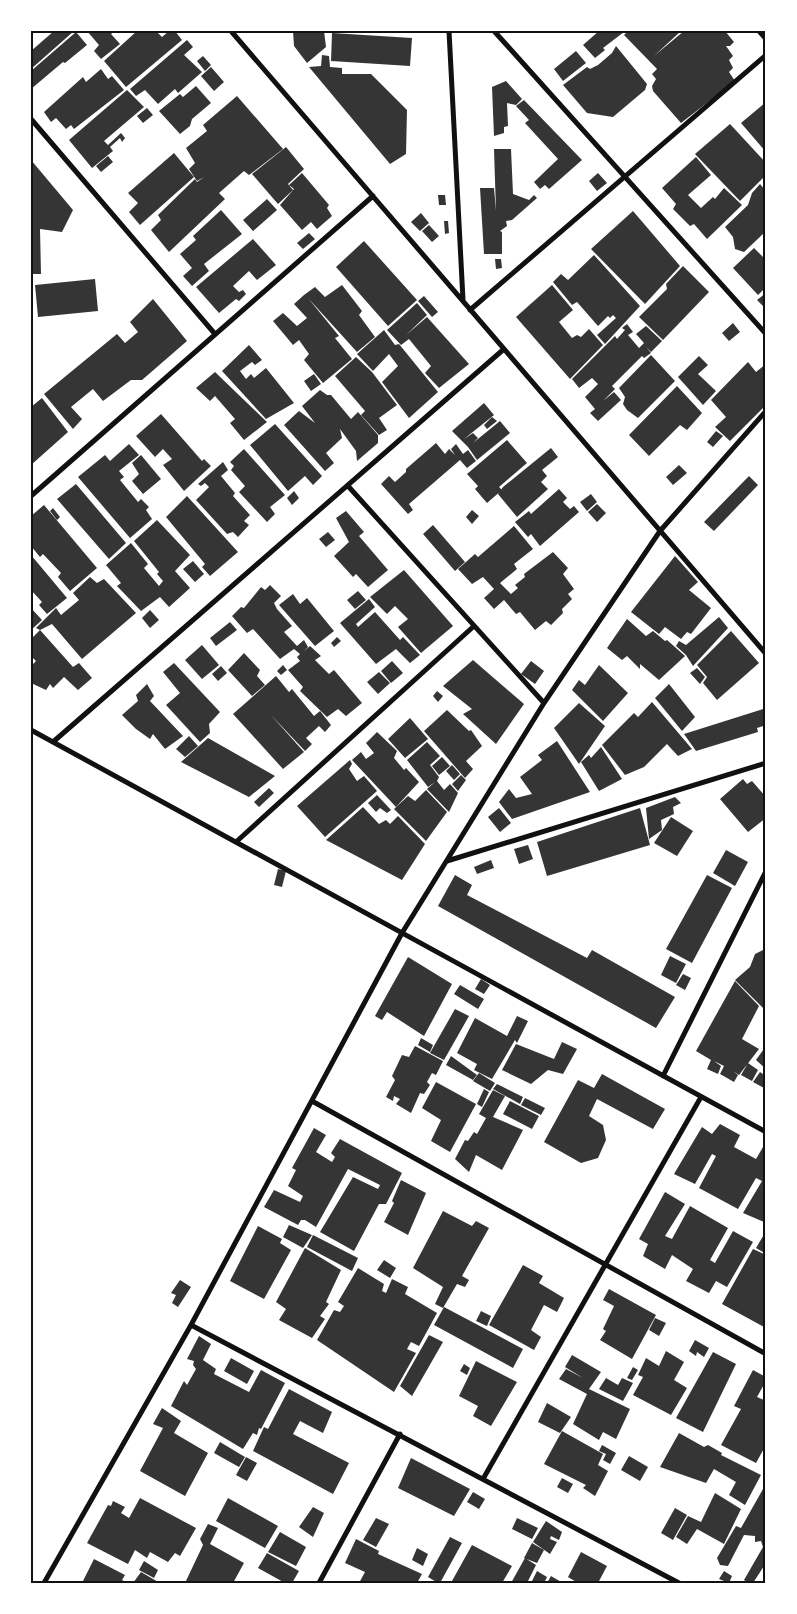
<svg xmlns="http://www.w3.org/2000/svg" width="797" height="1614" viewBox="0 0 797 1614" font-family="Mulish,sans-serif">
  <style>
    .building { fill: #353535 }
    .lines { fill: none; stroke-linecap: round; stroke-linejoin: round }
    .minor { stroke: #111; stroke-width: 5 }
    .neatline { fill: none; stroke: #111; stroke-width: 2 }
  </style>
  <rect width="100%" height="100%" fill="#fff"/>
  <path class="building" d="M54,31H74L31,69V51Z
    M87,31H115L111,34L120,44L101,59L94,51L99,45Z
    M137,31H156L162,37L169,31H175L182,40L126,87L104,61Z
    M293,31H324L326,47L307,63L294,46Z
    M599,31L624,32L603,48L605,50L595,58L583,45Z
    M628,31H681L654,56L684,31H725L734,42L730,46H726L733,56L729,60L733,68L729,72L735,81L681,123L653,91L652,86L656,79L652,74L657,69L624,35Z
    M76,32L87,45L65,63L63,62L31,89V71Z
    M332,33L412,38L410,66L331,61Z
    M187,40L193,47L184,55L202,72L178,93L175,89L158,104L145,90L136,96L130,89Z
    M616,46L647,84L645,90L613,117L587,113L563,85L587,67L590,69L598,65L612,53Z
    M576,51L586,63L563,81L554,69Z
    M322,55L329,56L330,67L342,68V74H371L407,110L406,154L390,164L309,67L321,66Z
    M203,56L211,65L205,71L197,61Z
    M211,67L224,82L214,91L201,76Z
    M101,69L108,79L112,76L124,90L74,129L71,125L66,129L56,118L51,122L44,112L83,77L86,82Z
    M506,81L522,99L516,105L507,103L508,126L504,127V133L494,136L492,87Z
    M196,86L211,103L192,119L190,126L180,134L159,111L180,94L183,97Z
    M127,90L144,107L104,141L108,145L121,133L125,138L122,142L120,138L110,147L113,151L92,168L69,140Z
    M237,96L283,149L249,175L244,171L219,193L225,199L169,252L151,230L161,220L158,215L195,179L197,182L204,177L197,181L189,169L195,163L186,148L207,131L203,125Z
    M524,100L582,160L549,189L545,185L540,189L534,182L558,159L525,123L529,120L516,106Z
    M766,102V152L741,123Z
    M147,108L153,115L143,123L137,116Z
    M730,124L766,163V175L740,201L695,154Z
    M286,147L304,169L288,184L293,190L278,204L252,174Z
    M494,149H511L513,194L529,200L534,195L537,198L512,220L506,221L507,226L500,231L502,232V254H484L480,188H494L496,211Z
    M174,153L194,177L140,225L129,212L138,203L128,193Z
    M108,156L113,162L101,172L96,166Z
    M696,157L711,175L688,195L701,208L713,197L715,199L724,188L742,205L707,239L694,224L690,226L673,209L676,204L662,188Z
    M31,160L73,210L62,232L40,229L41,274H31Z
    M302,173L329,205L327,208L332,216L317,229L311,222L302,230L280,205L294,189L289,185Z
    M598,173L607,183L597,191L589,181Z
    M760,184L766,191V231L744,252L735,249L733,237L725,227L748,205L752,193Z
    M438,195H445L446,205H439Z
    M267,199L277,210L253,231L243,220Z
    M221,210L242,234L204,264L209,271L192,286L183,276L192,268L180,254L196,240L193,236Z
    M633,211L680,266L645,304L591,249Z
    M421,213L429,223L420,231L411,222Z
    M444,221H448L449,233L445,234Z
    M429,225L439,236L432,242L422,231Z
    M309,233L315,239L303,249L297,243Z
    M253,239L276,265L257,280L249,271L233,286L239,292L243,290L246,294L239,301L236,299L219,313L196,287Z
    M364,241L417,300L388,326L336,267Z
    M754,248L766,260V287L758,295L733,268Z
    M594,255L640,306L605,344L597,335L616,318L613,315L610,318L608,316L598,326L577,302L572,305L553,282L561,274L568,280Z
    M495,259H501L502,268L496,269Z
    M683,266L709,292L663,340L639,317L667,289L666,284Z
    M95,279L98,311L38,317L35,285Z
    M342,285L362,311L359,315L375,337L357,352L308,298L339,336L335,338L352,359L323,383L304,360L309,354L299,340L293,345L273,321L283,313L297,326L307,318L294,304L304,295L315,287L325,297Z
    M552,285L573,310L559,322L572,338L577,335L581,337L589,329L603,345L570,379L516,317Z
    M766,293V309L757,300Z
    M424,296L438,312L432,317L418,301Z
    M153,299L187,341L142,380H131L103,401L93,389L71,407L82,419L73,429L44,394L117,334L125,343L138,332L130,322Z
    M417,303L427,315L406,335L427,317L469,364L439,388L425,373L431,366L409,339L401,345L387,330Z
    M733,323L740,332L729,341L722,333Z
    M627,324L633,332L628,335L639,348L644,343L636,334L646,326L662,341L651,352L646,347L651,353L644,358L642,356L612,386L615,389L603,401L614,392L621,400L598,421L590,413L595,409L585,397L598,384L592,378L579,388L572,379L615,336L617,339L625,330L622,328Z
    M384,330L395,345L399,344L438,392L409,418L382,382L398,366L389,354L373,371L357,354Z
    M249,345L262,360L255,365L252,362L240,371L246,379L251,374L254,378L266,368L294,403L266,419L222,371Z
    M651,355L675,381L638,418L627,410L623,404L625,397L619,388Z
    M699,356L708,365L698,374L716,391L703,405L678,377Z
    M356,357L372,372L397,405L379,418L387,430L379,435L361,415L365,411L335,376Z
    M748,362L756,372L766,364V405L730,441L715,427L726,417L711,400Z
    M215,372L267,422L244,440L230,423L235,419L215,396L210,401L196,388Z
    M314,374L321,384L311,391L304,381Z
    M677,386L702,413L687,430L680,425L649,456L629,435Z
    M320,390L327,395H331L351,419L358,412L378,435V443L357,461L356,451L340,429L342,438L326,453L334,463L325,471L284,425L299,411L315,423L302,406Z
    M42,398L68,432L31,465V407Z
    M484,403L494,415L464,439L473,433L478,438L473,443L500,421L510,433L477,460L468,447L452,431Z
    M161,414L202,461L204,459L211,466L184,491L163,465L172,459L163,449L155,457L136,436Z
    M492,417L497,421L487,429L484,425Z
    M275,424L322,476L313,485L305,476L288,491L250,445Z
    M716,431L723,436L713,447L707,442Z
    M507,440L527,463L499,487L502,490L487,503L475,489L478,486L467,474Z
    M436,443L445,454L449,449L455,455L451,449L456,444L463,454L468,450L476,461L467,468L460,460L409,504L413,510L408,514L381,484L389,476L395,482L406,472V469Z
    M129,444L139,455L119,471L124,477L120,480L138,502L141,499L149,507L146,510L152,519L130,538L78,477L105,455L110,461Z
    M551,448L558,457L542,470L547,476L541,482L548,489L517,517L498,494L503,487Z
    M244,449L285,495L270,507L275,514L267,522L239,492L245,486L231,470L234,466L230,462Z
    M141,455L161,479L143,494L132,481L139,474L132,463Z
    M223,462L228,470L221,476L235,493L233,496L250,515L244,521L249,525L238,537L233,532L227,534L196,500L209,487L205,483L201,486L198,484Z
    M679,465L687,473L673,485L666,477Z
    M749,476L758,485L714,531L704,522Z
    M76,484L126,543L109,559L57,499Z
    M559,489L567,498L563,502L570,509L574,506L579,512L540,546L531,534L528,537L515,522L529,511L531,514Z
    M294,491L299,498L292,505L287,498Z
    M591,494L597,502L587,511L580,502Z
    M187,496L238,552L210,576L202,567L205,564L166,517Z
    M597,504L606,513L597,522L588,512Z
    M44,505L97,568L70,591L58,577L61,573L43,554L40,557L31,546V516Z
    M53,508L60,517L57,520L50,511Z
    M472,510L479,516L472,524L466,517Z
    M346,511L364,532L359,536L388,570L368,587L356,574L353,577L334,556L349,542L336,518Z
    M157,520L190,555L175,571L190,588L169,607L160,597L141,611L117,586L121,583L106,565L131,543L148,564L144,568L159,586L163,581L157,574L159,572L134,541Z
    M433,525L465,562L455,571L423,534Z
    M514,526L533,549L514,564L517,569L500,583L511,594L518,588L515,585L525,577L524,574L553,552L568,568L563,574L574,589L568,594L572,599L562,609L563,613L551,625L546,621L535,630L520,612L516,614L504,600L494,609L484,598L494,589L483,577L472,584L458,569L475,554L478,557Z
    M328,532L335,540L326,547L319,539Z
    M31,555L67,598L47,614L39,605L42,602L31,590Z
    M675,556L698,582L689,590L711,608L691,634L687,632L681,639L665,627L659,634L631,612Z
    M193,561L204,574L195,582L183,569Z
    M404,570L453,626L421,653L398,627L408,619L395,606L387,614L370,597Z
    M90,577L97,583L104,579L136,613L82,659L52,624L40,630L36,628L56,608L61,615L79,600L73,593Z
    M270,585L281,596L274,603L277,609L292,626L284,632L297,646L304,640L308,647L304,651L310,646L321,656L315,660L329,674L334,670L362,703L346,716L338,709L327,717L300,691L303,687L288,670L300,661L297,657L300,654L294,649L280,659L253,629L247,633L232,616L241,607L244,608L261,587L265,590Z
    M358,591L366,600L355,609L347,600Z
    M293,594L300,604L307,598L334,631L315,646L279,605Z
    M369,599L375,607L356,624L358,627L375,612L400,640L403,637L420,655L410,663L396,649L376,664L340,623Z
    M31,608L42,620L31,630Z
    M150,610L159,620L150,628L142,618Z
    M719,617L728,628L693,666L686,655L676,646L679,641L686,645Z
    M627,619L646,636L653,631L665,641L667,640L685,656L659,680L640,664V669L627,656L622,660L607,648Z
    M230,622L237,630L216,646L210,638Z
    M40,630L73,667L79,663L92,678L78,690L64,677L53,688L50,684L46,690L31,683V662L33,664L36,661L31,656V639Z
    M731,631L759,663L717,700L703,683L707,677L697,665Z
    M337,637L341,641L334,647L331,643Z
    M202,645L219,665L202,679L185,660Z
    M244,653L260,670L257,676L265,685L252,696L228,670Z
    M473,660L524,704L496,744L463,714L472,709L443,686Z
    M392,661L403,673L391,683L381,671Z
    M531,661L544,671L535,684L521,674Z
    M174,663L220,712L209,724L210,733L200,742L166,705L180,693L163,672Z
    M283,665L287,670L281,675L277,671Z
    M599,665L628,693L603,721L572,690L579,680L585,685Z
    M221,666L227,673L218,681L212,674Z
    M697,668L705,677L700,684L690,673Z
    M379,672L390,683L378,694L367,682Z
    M276,676L289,692L292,689L314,716L320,711L331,725L325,732L319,726L306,738L312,744L305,751L270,714L304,752L283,769L233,714Z
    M147,684L154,696L150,701L183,736L165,749L153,734L150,739L136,729L122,715L138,701L136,695Z
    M669,684L695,717L682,731L655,698Z
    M437,691L443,696L438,702L433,696Z
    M652,702L692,749L678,756L667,744L644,767L625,775L602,745L634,713L638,717Z
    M579,703L605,726L579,764L554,728Z
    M766,708V725L757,728L758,732L696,751L684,734Z
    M447,710L469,731L471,730L482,746L466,761L473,769L465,778L424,731Z
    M410,718L428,739L405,758L388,739Z
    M377,732L397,751L394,758L404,770L406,768L419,782L396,807L352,760L361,752L366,759L374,753L366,743Z
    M189,736L198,746L185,757L176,749Z
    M208,738L275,776L249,797L181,762Z
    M557,741L590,792L512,819L499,802L509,789L516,798L532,794L520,777L542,760L538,755Z
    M427,742L440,756L430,765L439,777L437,781L444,790L450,784L458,793L449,812L427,789L435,782L428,787L407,760Z
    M601,747L622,779L599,791L581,762L589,755L591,758Z
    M442,757L450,766L439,775L432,766Z
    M350,760L352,764L349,769L357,781L364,776L377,791L325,837L297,806Z
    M452,765L460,774L454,780L446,771Z
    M461,775L466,780L458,791L452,784Z
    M743,779L747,784L752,781L766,797V818L748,832L720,799Z
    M269,788L274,793L259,807L254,802Z
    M426,790L447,812L426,841L394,809L408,796L415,801Z
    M377,795L391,810L387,813L380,808L376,812L368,803Z
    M675,797L681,803L673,807L674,814L661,820L662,830L649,839L646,808Z
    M363,807L379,824L386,820L390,824L398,816L425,844L402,880L326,840Z
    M499,808L511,823L500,832L488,817Z
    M640,808L650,845L547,876L537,842Z
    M671,817L693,831L677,856L654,843Z
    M528,845L533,859L519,864L514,849Z
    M726,850L748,862L735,886L713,873Z
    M491,860L494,868L477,874L474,867Z
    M278,869L286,871L282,887L274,885Z
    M455,875L472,885L467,895L587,958L592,950L675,997L656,1028L438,906Z
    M707,875L732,888L692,963L666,949Z
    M763,950L766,953V1011L735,980L750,967L755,954Z
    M670,956L686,964L676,983L661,975Z
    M408,957L452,984L424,1036L387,1012L382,1020L375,1016Z
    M683,974L691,978L685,990L676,985Z
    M481,979L490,985L484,994L475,989Z
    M735,981L759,1006L742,1039L759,1049L739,1075L733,1071L738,1075L734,1082L720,1074L724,1066L714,1061L721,1066L718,1074L707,1069L711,1060L696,1051Z
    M460,985L484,999L478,1009L454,994Z
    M455,1009L469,1016L444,1060L430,1053Z
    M517,1016L528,1021L517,1043L515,1040L492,1079L474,1070L477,1064L457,1053L475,1018L507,1036Z
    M421,1038L433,1045L430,1052L418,1045Z
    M562,1042L577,1049L563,1074L548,1070L531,1084L502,1070L516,1044L554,1059Z
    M415,1046L443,1061L436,1075L432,1073L427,1082L430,1085L424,1094L420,1093L411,1113L396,1104L400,1099L394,1096L393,1101L386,1097L395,1080L392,1076L402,1055L409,1057Z
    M766,1046V1069L756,1060Z
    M451,1056L477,1075L473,1080L446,1065Z
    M748,1063L758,1070L752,1081L741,1075Z
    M760,1072L766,1076L764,1088L753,1082Z
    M479,1073L495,1083L490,1091L473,1081Z
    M602,1074L665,1109L653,1129L597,1099L589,1116L603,1125L606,1140L598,1158L581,1163L544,1142L578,1080L594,1088Z
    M436,1082L476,1104L450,1152L431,1141L441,1120L422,1108Z
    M497,1084L523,1097L520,1104L493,1089Z
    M484,1089L489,1092L482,1107L477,1104Z
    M493,1090L505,1096L493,1117L523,1130L502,1170L476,1155L469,1172L455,1159L465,1140L468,1141L474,1132L477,1134L486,1118L479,1114Z
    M525,1098L545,1108L541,1115L521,1105Z
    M510,1101L539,1116L532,1129L503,1114Z
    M720,1124L740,1135L734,1147L756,1159L763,1147L766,1148L764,1222L743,1213L762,1181L756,1178L738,1209L699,1188L716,1156L712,1154L695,1184L674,1174L702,1127L712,1134Z
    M314,1128L326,1135L316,1152L332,1162L335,1157L331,1153L340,1139L402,1173L386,1204H379L354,1251L320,1232L353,1177L378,1189L380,1185L348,1169L316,1227L305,1220H301L298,1225L264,1207L274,1190L300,1202L303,1196L288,1186L296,1170L292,1168Z
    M401,1180L426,1193L408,1235L384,1222L394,1203L392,1201Z
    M665,1192L685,1204L665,1236L672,1239L690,1206L728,1228L710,1260L715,1263L733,1231L753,1242L727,1287L716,1281L709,1293L686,1281L693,1269L672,1255L665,1269L643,1256L648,1244L639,1239Z
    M443,1211L472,1226L476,1221L489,1228L462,1276L469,1280L465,1287L457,1284L443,1308L435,1304L443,1287L413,1268Z
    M289,1225L312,1235L303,1248L283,1237Z
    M258,1226L282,1239L280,1243L291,1250L264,1299L230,1281Z
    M766,1231V1254L756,1248Z
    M313,1235L358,1258L352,1271L307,1247Z
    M305,1248L341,1270L326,1302L329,1304L320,1316L325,1319L312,1338L279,1320L286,1309L276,1302Z
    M753,1249L766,1255V1328L722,1304Z
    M384,1260L396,1268L390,1278L377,1270Z
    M523,1265L543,1276L539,1283L564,1298L557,1312L544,1305L531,1330L541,1337L534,1350L489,1325Z
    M358,1268L384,1284L382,1291L386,1293L392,1279L408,1287L405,1294L437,1313L419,1346L411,1342L407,1349L416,1353L394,1392L317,1340L334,1310L340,1312L344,1306L338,1302Z
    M180,1280L191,1287L178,1307L172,1303L176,1295L171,1293Z
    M609,1289L656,1315L632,1359L600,1340L606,1331L603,1329L614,1306L603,1300Z
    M444,1307L523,1349L513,1368L434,1325Z
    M481,1311L491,1316L487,1326L476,1321Z
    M655,1318L666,1323L659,1336L649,1330Z
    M429,1335L443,1342L412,1396L400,1386Z
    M199,1336L211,1344L203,1360L216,1369L214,1374L249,1392L261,1370L285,1383L261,1429L259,1428L257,1435L253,1433L243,1449L171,1406L184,1381L187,1385L196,1369L193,1365L194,1361L187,1359Z
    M695,1340L709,1348L704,1357L697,1352L696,1356L689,1351Z
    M666,1351L684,1362L674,1380L687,1388L671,1415L633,1395L643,1377L638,1375L646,1358L659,1366Z
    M713,1352L736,1364L703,1432L676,1418Z
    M572,1355L601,1372L589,1389L630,1409L616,1439L603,1432L599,1440L573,1424L587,1394L559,1379L566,1369L583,1378L565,1367Z
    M231,1358L254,1371L247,1384L224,1371Z
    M476,1361L517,1382L491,1426L473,1416L478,1406L459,1396Z
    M464,1364L470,1368L467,1375L460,1371Z
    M633,1367L638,1370L632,1380L627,1378Z
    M753,1370L766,1377V1381L757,1397L766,1401V1445L756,1463L721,1445L741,1409L734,1406Z
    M606,1378L618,1385L622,1378L633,1383L623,1401L599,1389Z
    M289,1389L332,1412L323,1433L300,1421L293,1434L349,1463L333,1494L253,1451L264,1427L268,1429Z
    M547,1403L571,1417L560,1433L538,1422Z
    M162,1408L181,1421L174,1433L208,1453L185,1496L140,1471L163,1428L153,1424Z
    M562,1431L603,1454L598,1465L608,1471L595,1496L583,1488L586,1485L544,1464Z
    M679,1433L704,1447L708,1445L722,1453L721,1455L761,1475L745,1505L729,1495L736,1482L714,1469L706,1483L660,1467Z
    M220,1442L245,1457L239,1467L214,1453Z
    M602,1445L616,1453L610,1464L603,1460L606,1454L599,1451Z
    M629,1456L648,1467L640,1481L621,1470Z
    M246,1457L257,1463L247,1481L236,1475Z
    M411,1458L470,1489L454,1516L398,1488Z
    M562,1478L573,1484L568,1493L557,1487Z
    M763,1489L766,1490V1563L753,1583H748L744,1580L763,1547L761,1541L755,1542V1536L744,1535L728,1566L720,1565L717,1558L736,1526L741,1528Z
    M473,1492L485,1499L479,1509L467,1502Z
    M715,1493L741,1509L724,1544L697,1529L687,1544L676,1537L688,1516L701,1522Z
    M140,1498L196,1528L180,1556L175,1553L168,1562L150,1552L147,1558L135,1550L128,1564L87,1543L108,1505L111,1506L113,1501L125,1507L121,1513L129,1518Z
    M228,1498L278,1526L265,1548L216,1521Z
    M313,1507L324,1513L313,1537L299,1527Z
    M675,1508L687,1515L673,1540L661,1533Z
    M376,1518L389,1524L376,1547L363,1540Z
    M517,1518L538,1528L532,1539L512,1529Z
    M546,1521L562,1532L559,1540L551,1536L550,1539L557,1542L550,1554L533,1542Z
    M208,1524L218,1528L210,1544L244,1563L233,1583H185L203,1545L200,1539Z
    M280,1532L306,1547L296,1566L268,1552Z
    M450,1537L462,1543L440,1583H438L428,1577Z
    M356,1539L379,1551L378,1554L422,1574L417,1583H359L365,1572L345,1563Z
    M532,1543L544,1550L537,1563L524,1558Z
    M472,1545L512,1566L502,1583L452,1581Z
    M417,1548L428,1554L423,1566L412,1560Z
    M581,1552L607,1566L598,1583H578L568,1577Z
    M267,1553L299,1571L292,1583H285L258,1568Z
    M525,1558L536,1565L527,1583H511Z
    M94,1559L125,1575L122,1580L127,1583H82Z
    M144,1561L158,1570L154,1578L139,1570Z
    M537,1571L547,1577L544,1583H531Z
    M724,1571L732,1576L729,1583L719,1579Z
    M141,1572L160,1583H133Z
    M551,1576L563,1583H547Z"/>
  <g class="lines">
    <path class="minor" d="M231,31L766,654
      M449,31L463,300
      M494,31L766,334
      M759,31L766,39
      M31,119L215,334
      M470,310L766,55
      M348,486L544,703
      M31,496L373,196
      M31,730L766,1132
      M53,742L504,349
      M236,842L474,626
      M447,861L766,763
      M663,1076L766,871
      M312,1101L766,1354
      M191,1325L679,1583
      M483,1479L701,1097
      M44,1583L191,1325L402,933L544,703L660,531L766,411
      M319,1583L400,1434"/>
  </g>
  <rect width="797" height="1614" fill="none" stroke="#ffffff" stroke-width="65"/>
  <rect x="32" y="32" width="732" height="1550" class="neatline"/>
</svg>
